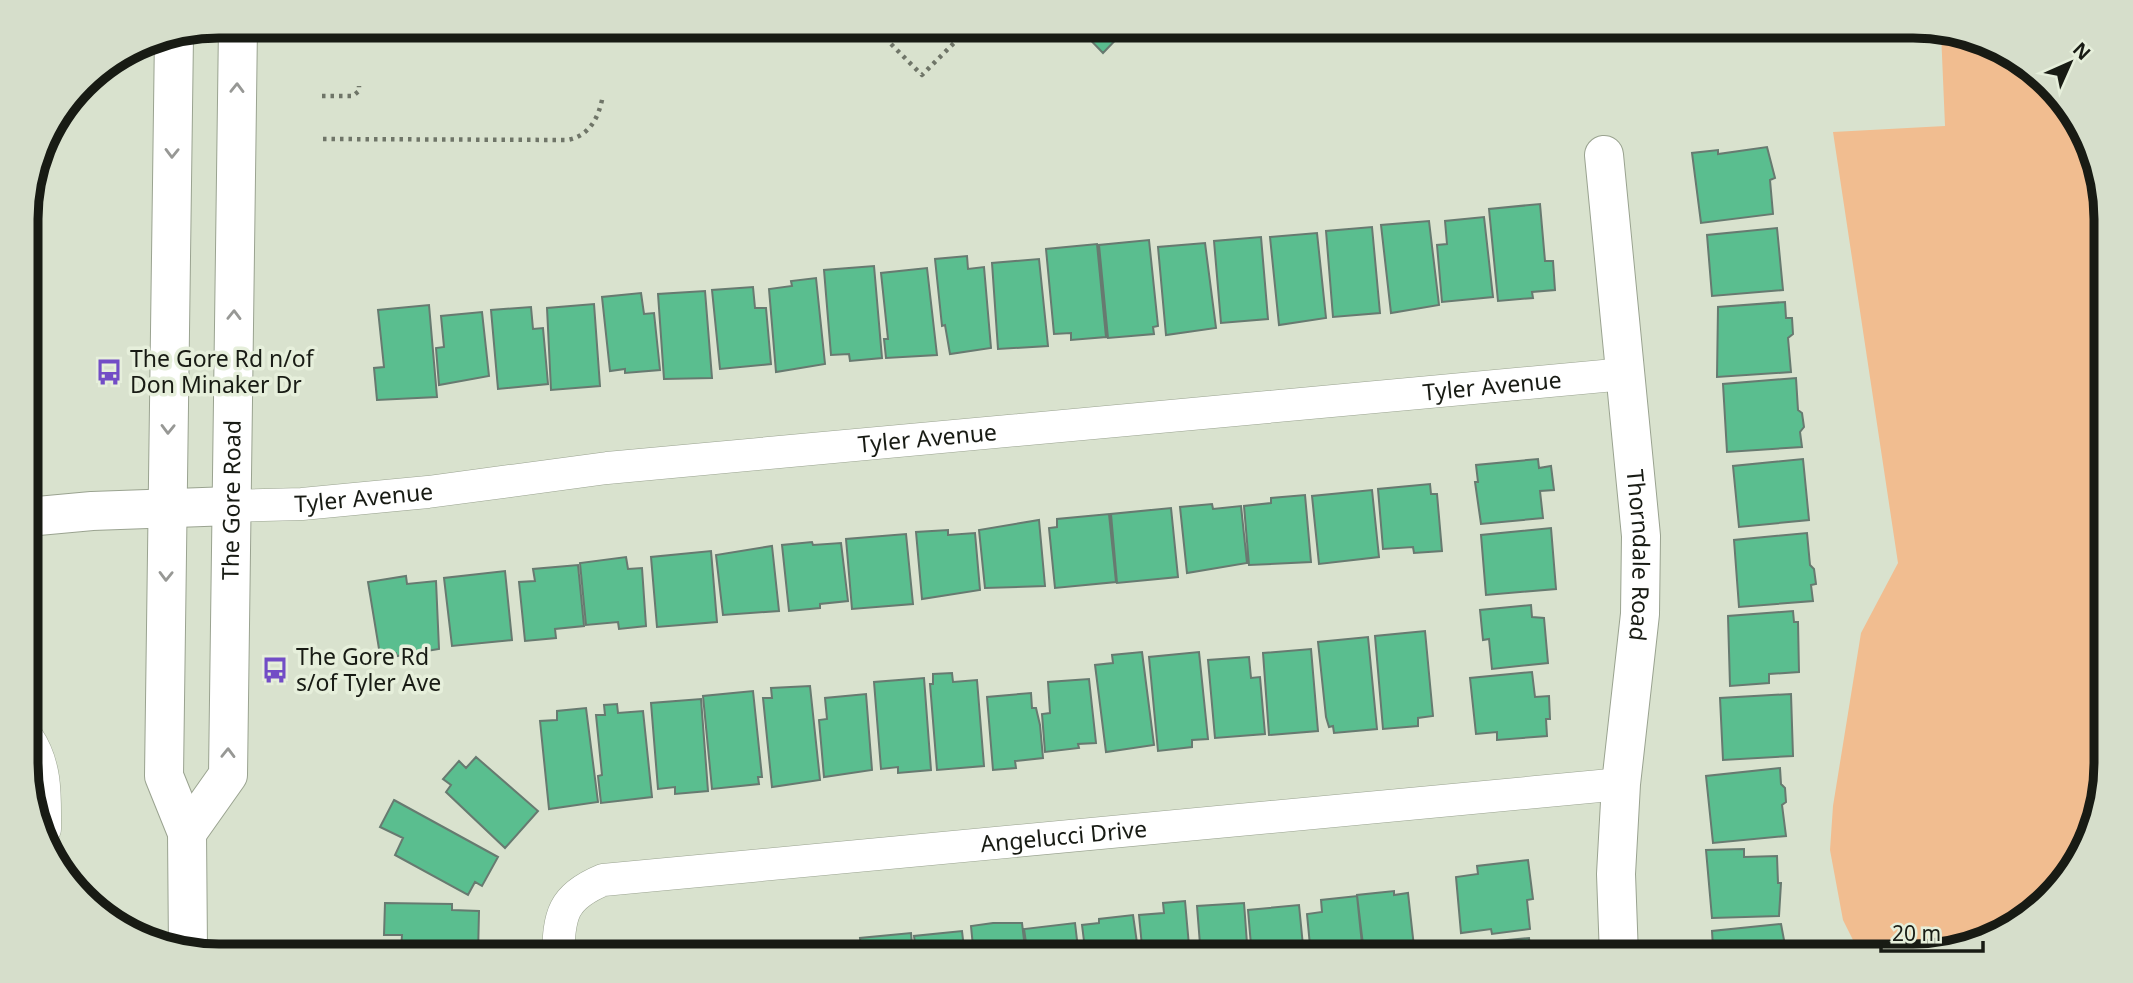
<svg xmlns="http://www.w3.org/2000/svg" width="2133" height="983" viewBox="0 0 2133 983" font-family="'Noto Sans',sans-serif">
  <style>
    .green { fill: #f1bd90 }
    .building { fill: #5abe8f; stroke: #677a70; stroke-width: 2 }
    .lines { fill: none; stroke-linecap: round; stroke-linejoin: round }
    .minor-casing { stroke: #9aa390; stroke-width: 33 }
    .tertiary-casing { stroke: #9aa390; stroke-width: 40 }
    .secondary-casing { stroke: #9aa390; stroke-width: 40 }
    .path { stroke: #6f7568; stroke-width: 4.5; stroke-dasharray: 3.5 5; stroke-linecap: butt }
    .minor { stroke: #fff; stroke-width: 32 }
    .tertiary { stroke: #fff; stroke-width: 38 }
    .secondary { stroke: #fff; stroke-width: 38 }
    .oneway { stroke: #979895 }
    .labels { text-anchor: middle; stroke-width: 7; stroke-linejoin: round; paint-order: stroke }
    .poi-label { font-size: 23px; fill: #181b14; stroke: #e6efdb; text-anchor: start }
    .street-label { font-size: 23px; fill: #181b14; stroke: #e6efdb }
    .rim { fill: none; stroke: #181b14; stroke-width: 9 }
  </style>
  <rect width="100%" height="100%" fill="#d9e2ce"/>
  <path class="green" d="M1941,32L1988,41L2067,102L2105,195L2107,764L2092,838L2021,924L1926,956H1861L1843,920L1830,850L1833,806L1861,633L1898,563L1833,132L1945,126Z"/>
  <path class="building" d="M1077,26H1129L1103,53Z
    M1767,147L1775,178L1770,180L1773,214L1701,223L1692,153L1718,150V154Z
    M1540,204L1545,261H1553L1555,290L1532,292L1533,298L1498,301L1489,209Z
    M1484,217L1493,297L1442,302L1437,245L1447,244L1445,221Z
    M1429,221L1439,305L1391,313L1381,225Z
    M1372,227L1380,313L1333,317L1326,231Z
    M1777,228L1783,290L1712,296L1707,235Z
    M1317,233L1326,318L1279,325L1270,237Z
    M1261,237L1268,319L1221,323L1214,241Z
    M1149,240L1158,326L1153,327L1154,334L1108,338L1099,245Z
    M1205,243L1216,328L1166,335L1158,247Z
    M1097,244L1106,337L1071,340V333L1054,334L1046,249Z
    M967,256L968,269L984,267L991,348L950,354L945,325L942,326L935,259Z
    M1039,259L1048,346L998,349L992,263Z
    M874,266L882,358L850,361L849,354L831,355L824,270Z
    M927,268L937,355L886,358L884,339H888L881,273Z
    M816,278L825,364L776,372L769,289L792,286L791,281Z
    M753,287L755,308H766L771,364L720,369L712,290Z
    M705,291L712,378L664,379L658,294Z
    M641,293L644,314L654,313L660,370L625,373V369L610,371L602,297Z
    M1785,302L1786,318H1792L1793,334L1788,338L1791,372L1717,377L1718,307Z
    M594,304L600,386L551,390L547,308Z
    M429,305L437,397L377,400L374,368L384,367L378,310Z
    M531,307L533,329L543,328L548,384L498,389L491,310Z
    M482,312L489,376L439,385L436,348L444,347L441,316Z
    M1796,378L1798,410L1802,413L1804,427L1800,432L1802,447L1727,452L1723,384Z
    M1538,459L1539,468L1551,466L1554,490L1540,491L1543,518L1481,524L1475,482H1478L1476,465Z
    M1803,459L1809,520L1739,527L1733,466Z
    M1430,484L1431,494H1437L1442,551L1414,553L1413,547L1383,549L1378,489Z
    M1372,490L1379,557L1319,564L1312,496Z
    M1305,495L1311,562L1249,565L1244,506L1271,503V498Z
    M1212,504L1213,509L1241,506L1247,563L1187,573L1180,507Z
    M1171,508L1178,577L1117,583L1111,514Z
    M1109,514L1116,582L1055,588L1049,528L1057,527V519Z
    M1039,520L1045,586L985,588L979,530Z
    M1551,528L1556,589L1486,595L1481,535Z
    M948,530V535L975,533L980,590L922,599L916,532Z
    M1807,533L1810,565L1814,569L1816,584L1811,585L1813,601L1739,607L1734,540Z
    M906,534L913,604L852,609L846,539Z
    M812,542L813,545L841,543L848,601L820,604V608L789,611L782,545Z
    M772,546L779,611L723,615L716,555Z
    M711,551L717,622L657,627L651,557Z
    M626,557L628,569L642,568L646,626L619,629L618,622L586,625L580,563Z
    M578,565L584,626L555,629L556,638L525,641L519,582L535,581L533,569Z
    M505,571L512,640L452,646L444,578Z
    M406,576L407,584L436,581L439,649L397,656L396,653L380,655L368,582Z
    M1531,605L1532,617L1544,618L1548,663L1492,669L1489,639L1483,640L1480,610Z
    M1793,611L1794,622H1798L1799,672L1769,674V683L1730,686L1728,616Z
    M1425,631L1433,716L1418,718V726L1383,729L1375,636Z
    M1368,637L1377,729L1334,733L1333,726L1329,727L1326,717L1318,642Z
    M1311,649L1318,731L1269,735L1263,653Z
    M1142,652L1154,745L1106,752L1095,665L1113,663L1112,655Z
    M1199,652L1208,739L1192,740V747L1158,751L1149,657Z
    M1249,657L1251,678L1260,677L1265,734L1215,738L1208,660Z
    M1532,672L1535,697L1549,696L1550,719H1546L1547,736L1497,740V732L1476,734L1470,678Z
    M952,673L953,682L977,680L984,766L937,770L930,684H933V674Z
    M924,678L931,770L898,773V767L881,769L874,682Z
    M1089,679L1096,743L1078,744L1079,748L1045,752L1042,714L1050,713L1048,682Z
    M810,686L820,780L772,787L763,698H772L771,688Z
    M753,691L762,777H758L759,784L712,789L703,696Z
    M1031,693L1032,708H1036L1040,725L1043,758L1015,761L1016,768L993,770L987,697Z
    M866,694L872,770L824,777L819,720L827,719L825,698Z
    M1791,694L1793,756L1723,760L1720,698Z
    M701,699L708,791L675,794V787L658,789L651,703Z
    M617,704L618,713L643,711L652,797L601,803L598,776L602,775L596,715H605L604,705Z
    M586,708L598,802L549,809L540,721L557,720V711Z
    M476,757L538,811L505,848L446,792L451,785L443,779L459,761L466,768Z
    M1780,768L1781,784L1785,788L1786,802L1782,805L1786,836L1713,843L1706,776Z
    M394,800L498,857L482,886L475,882L468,895L395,855L403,838L380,827Z
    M1744,849V857L1777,856L1778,883H1781L1779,916L1712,918L1706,850Z
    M1528,860L1533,899L1527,900L1530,929L1492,934L1491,929L1461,933L1456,877L1478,874L1477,866Z
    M1394,891V895L1408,893L1415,956L1364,953L1357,895Z
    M1357,896L1363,954L1311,956L1307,914L1322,912L1321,900Z
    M1185,901L1190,957H1143L1139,915L1164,913L1163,903Z
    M385,903L452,904V910L479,911L478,955L401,950L402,935H384Z
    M1244,903L1248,957H1201L1197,906Z
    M1299,905L1304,956L1252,957L1248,910Z
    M1133,915L1139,957H1086L1082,925L1099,923V919Z
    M993,923H1022L1026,957H974L971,926Z
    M1075,923L1079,957H1028L1024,929Z
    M1781,924L1787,956H1709V949L1713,948L1712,931Z
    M962,931L965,957H917L914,936Z
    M911,933L913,957H862L860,938Z
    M1529,938L1531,956H1456L1455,945Z
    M836,948V951L850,949L851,957H803L802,952Z
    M798,949L799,957H754L753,953Z"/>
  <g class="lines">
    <g class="minor-casing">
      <g id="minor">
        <path id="s1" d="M231,506L302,504L428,492L607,468L1625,374"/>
        <path d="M28,738C47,766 45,797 45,829"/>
        <path id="s2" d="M558,957C559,915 562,897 603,880L1621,784"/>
      </g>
    </g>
    <g class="tertiary-casing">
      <g id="tertiary">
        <path id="s3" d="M1604,155L1641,536L1640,614L1621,784L1616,874L1619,956"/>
        <path d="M27,517L92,511L231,506"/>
      </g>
    </g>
    <g class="secondary-casing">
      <g id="secondary">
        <path d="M174,35L164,776L187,833L188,950"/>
        <path id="s4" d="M187,833L228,775L238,26"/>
      </g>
    </g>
    <path class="path" d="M873,26L922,75L971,26
      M884,37L895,26
      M322,96H353L359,91V86
      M323,139L567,140C590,136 599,117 603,95"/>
    <use href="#minor" class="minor"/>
    <use href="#tertiary" class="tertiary"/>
    <use href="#secondary" class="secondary"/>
  </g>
  <defs><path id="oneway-chevron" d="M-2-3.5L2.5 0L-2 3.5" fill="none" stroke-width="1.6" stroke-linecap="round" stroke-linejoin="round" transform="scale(1.75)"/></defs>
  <g class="oneway">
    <use href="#oneway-chevron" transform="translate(237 88) rotate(-89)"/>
    <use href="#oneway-chevron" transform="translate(172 153) rotate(91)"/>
    <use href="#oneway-chevron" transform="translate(234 315) rotate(-89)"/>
    <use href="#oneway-chevron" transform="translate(168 429) rotate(91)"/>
    <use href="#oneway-chevron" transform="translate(166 576) rotate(91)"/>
    <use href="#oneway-chevron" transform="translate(228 753) rotate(-89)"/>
  </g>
  <defs>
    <g id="bus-bare" transform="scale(2.1)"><path d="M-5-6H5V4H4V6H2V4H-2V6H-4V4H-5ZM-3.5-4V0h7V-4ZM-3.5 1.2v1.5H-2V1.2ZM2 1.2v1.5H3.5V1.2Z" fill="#724dc6" stroke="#e6efdb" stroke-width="2.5" paint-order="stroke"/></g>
  </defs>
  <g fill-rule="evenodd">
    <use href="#bus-bare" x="109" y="372"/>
    <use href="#bus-bare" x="275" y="670"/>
  </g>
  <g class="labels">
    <g class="poi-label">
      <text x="130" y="367">The Gore Rd n/of<tspan x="130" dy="26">Don Minaker Dr</tspan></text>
      <text x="296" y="665">The Gore Rd<tspan x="296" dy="26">s/of Tyler Ave</tspan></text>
    </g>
    <g class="street-label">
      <text dy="8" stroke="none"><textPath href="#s1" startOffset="1267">Tyler Avenue</textPath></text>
      <text dy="8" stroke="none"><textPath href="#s1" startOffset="700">Tyler Avenue</textPath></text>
      <text dy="8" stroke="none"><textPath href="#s1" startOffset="133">Tyler Avenue</textPath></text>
      <text dy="8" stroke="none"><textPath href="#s4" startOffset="346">The Gore Road</textPath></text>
      <text dy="8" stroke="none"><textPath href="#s3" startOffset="402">Thorndale Road</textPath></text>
      <text dy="8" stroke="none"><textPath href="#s2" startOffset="560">Angelucci Drive</textPath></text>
    </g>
  </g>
  <path d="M0 0H2133V983H0ZM219 38H1913A181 181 0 0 1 2094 219V763A181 181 0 0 1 1913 944H219A181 181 0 0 1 38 763V219A181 181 0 0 1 219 38Z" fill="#d6decb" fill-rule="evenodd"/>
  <path class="rim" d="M219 38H1913A181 181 0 0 1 2094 219V763A181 181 0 0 1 1913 944H219A181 181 0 0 1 38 763V219A181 181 0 0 1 219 38Z"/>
  <g transform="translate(2070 63) rotate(45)" stroke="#e6efdb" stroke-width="5" paint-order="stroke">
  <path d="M0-5L12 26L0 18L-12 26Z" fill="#181b14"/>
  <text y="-10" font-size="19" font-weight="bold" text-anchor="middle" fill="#181b14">N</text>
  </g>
  <path d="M1881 941v10h102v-10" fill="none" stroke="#181b14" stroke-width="3.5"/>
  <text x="1892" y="941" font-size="21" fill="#181b14" stroke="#e6efdb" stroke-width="5" paint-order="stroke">20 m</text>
</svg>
